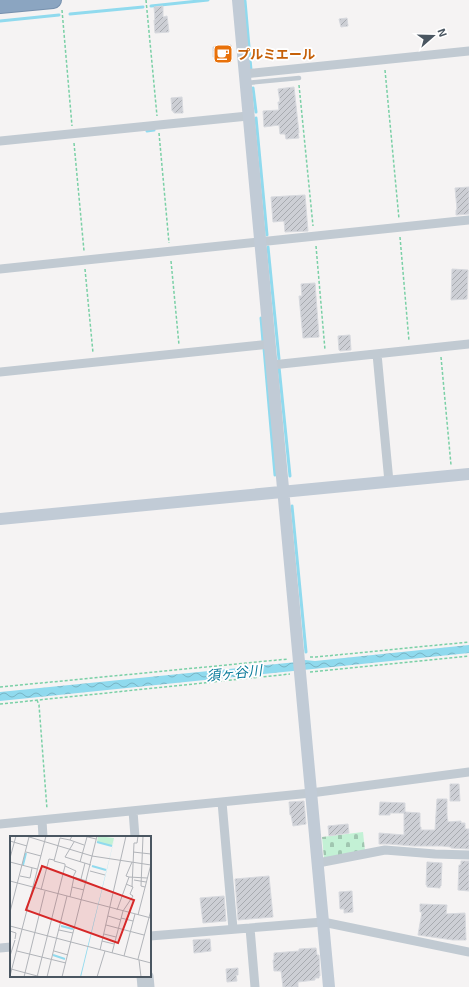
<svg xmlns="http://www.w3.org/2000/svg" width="469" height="987" viewBox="0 0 469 987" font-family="'Exo 2','Noto Sans JP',sans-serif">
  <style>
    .cemetery { fill: url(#cemetery-stones) }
    .water { fill: url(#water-waves) }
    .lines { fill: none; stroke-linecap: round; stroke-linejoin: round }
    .stream { stroke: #90daee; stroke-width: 3 }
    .building { fill: url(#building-hatch); stroke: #d7d9de }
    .highway-casing { stroke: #7690ad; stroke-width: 18 }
    .path { stroke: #7ad0a6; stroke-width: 1.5; stroke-dasharray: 3 2; stroke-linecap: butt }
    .lane { stroke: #c1cad2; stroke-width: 4.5 }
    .street { stroke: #c1cad2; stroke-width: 9 }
    .secondary { stroke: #c1cbd6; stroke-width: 12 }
    .highway { stroke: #8ba5c1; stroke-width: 16 }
    .labels { text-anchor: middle; stroke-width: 3.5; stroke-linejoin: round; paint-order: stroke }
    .food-label { font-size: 13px; font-weight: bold; fill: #c56008; stroke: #fff; text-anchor: start }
    .water-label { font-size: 14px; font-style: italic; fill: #0c7c9b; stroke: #fff }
    .inset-river { fill: none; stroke: #90daee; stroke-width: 2 }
    .inset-road { fill: none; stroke: #b1b4b9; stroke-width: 1 }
    .view { fill: #d62828; fill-opacity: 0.15; stroke: #d62828; stroke-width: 2 }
    .inset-edge { fill: none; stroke: #4a5661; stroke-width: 2 }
  </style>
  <defs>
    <pattern id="cemetery-stones" width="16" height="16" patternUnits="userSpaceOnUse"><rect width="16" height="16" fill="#c3f1d5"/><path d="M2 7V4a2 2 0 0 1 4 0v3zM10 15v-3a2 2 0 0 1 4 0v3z" fill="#a0c6b0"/></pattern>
    <pattern id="water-waves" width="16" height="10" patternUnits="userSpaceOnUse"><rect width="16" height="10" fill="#90daee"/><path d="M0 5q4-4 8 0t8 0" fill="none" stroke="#78b4c4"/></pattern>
    <pattern id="building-hatch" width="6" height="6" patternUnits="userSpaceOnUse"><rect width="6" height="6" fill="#cdcfd5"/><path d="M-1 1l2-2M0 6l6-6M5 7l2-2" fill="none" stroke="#a8abb0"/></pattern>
  </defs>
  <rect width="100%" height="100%" fill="#f5f3f3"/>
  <path class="cemetery" d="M363,832L365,851L324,858L322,837Z"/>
  <path class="water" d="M469,645V653L0,701V692L297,662L305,660L315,661Z"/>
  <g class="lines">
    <path class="stream" d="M245,1L251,70
      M151,6L208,0
      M70,14L143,7
      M0,21L59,15
      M253,88L256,112
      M256,118L267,235
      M147,131L154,130
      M268,247L279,359
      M261,318L263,342
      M264,348L275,475
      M279,367L290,476
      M292,506L306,652"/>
  </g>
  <path class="building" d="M163,6V17L167,16L169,32L155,33L154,20H155L154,7Z
    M347,18L348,26L341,27L339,19Z
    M231,45L232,56H230V58H218V57H213V47Z
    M294,87L299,133H298L299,138L286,139L285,134H280L279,125L264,127L263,111L279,110L278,102H280L278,89Z
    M182,97L183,113H174L173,111H172L171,98Z
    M469,187V214L456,215V210L457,209L455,188Z
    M305,195L308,231L285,232L284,221L273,222L271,197Z
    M452,269L468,270L467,299L451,300Z
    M315,283L319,337L303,338L299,296H302L301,284Z
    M350,335L351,350L340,351L339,350L338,336Z
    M450,784H459L460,801H450Z
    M437,799H447V815L448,822L461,821V823H465V829H469V849L451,848V847L442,846H414L389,844H379V833L404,835V813H390V815H379L380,802L405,803V812L420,813V827H421V830H435Z
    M304,801L306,824L293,826L291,815H290L289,802Z
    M348,824L349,833L329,836L328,826Z
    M461,861H469V891L458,890L459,865H461Z
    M427,862L442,863L441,886H440V888L427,887V885H426Z
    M269,876L273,917L238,920L235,879Z
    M352,891L353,912L344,913V909H340L339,892Z
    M224,896L226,921L203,923L200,898Z
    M420,904L447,905L446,914L465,913L466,940H453L418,935L422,912H420Z
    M210,939L211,951L194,953L193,940Z
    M316,948L317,955H319L320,976H319V978H315V980L298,982V987H283L281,971H274L273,960H274V953L299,951V949Z
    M238,968V975H236L237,981L227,982L226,969Z"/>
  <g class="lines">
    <g class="highway-casing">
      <path id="highway" d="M0,5L53,0"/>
    </g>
    <path class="path" d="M146,0L157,116
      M62,10L72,126
      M385,70L399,219
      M299,85L313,226
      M159,133L169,243
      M74,143L84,251
      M400,237L409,341
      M316,246L325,350
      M171,261L179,345
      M85,269L93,353
      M441,357L451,465
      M310,657H316L469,642
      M310,672L469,656
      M0,687L288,659
      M37,700L39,705L47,809
      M0,704L290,674"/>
    <path class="lane" d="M247,83L299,78"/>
    <path class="street" d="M244,74L469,51
      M0,141L248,116
      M0,269L469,220
      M377,354L389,482
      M272,365L469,344
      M0,372L270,344
      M222,802L233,929
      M133,811L135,837
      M42,820L43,837
      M0,824L311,793L469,772
      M318,863L385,850L435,854L469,855
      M250,928L255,987
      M150,936L323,922L469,952
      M0,948L11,947
      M141,976L142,987
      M149,976L150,987"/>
    <path class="secondary" d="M238,0L329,987
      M0,519L469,474"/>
    <use href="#highway" class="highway"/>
  </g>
  <defs>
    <g id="cafe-square" transform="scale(1)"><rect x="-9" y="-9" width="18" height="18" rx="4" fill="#e8710a" stroke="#fff"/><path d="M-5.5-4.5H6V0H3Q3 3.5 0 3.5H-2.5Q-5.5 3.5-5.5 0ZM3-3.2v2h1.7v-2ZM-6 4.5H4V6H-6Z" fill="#fff"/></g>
  </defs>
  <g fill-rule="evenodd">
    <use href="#cafe-square" x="223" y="54"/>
  </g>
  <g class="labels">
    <g class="food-label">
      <text x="237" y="59">プルミエール</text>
    </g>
    <g class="water-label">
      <text transform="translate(234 673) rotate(-6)" y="5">須ヶ谷川</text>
    </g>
  </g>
  <g transform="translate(10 836)">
    <rect width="141" height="141" fill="#f5f3f3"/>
    <path d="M88,0L104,2L102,10L87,6Z" fill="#c3f1d5"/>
    <path d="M105,0L71,141H70Z" fill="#90daee"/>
    <path class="inset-river" d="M87,6L102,10M13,29L16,17M82,30L96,34M51,90L63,93M43,119L55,123"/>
    <path class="inset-road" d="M16,0L82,20L141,29M62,0L60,4L50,2L44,25L55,28V30L66,35L63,41L77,45M74,0L86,3M133,0L131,50L135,51M60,4L74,9M0,5L17,10M64,6L55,21L81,29M16,16L31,20M123,16L141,18M0,22L6,0M0,26L27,33M70,26L77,1M80,35L95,39M10,40L20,42L22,32M119,41L116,40L122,26M71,43L75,27M124,44L136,46M0,45L141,82M116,48L123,51L120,58L123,60M62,51L74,54M122,51L124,7H127L128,0M31,54L39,23L44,24M60,61L64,41M107,74L119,41L137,42M0,76L19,1M128,79L141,28M98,80L111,84M111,82L123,85M96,89L134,99M0,90L141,127M49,94L63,97M0,95L6,97L5,103M94,98L106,101M92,105L104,108M90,114L116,0M7,115L56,127M44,115L58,119M102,117L113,75L123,60M0,120L5,104M114,120L125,78M128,123L141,74M129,124L131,141M1,133L31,141M0,140L36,0M14,141L35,55M27,141L55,30M37,141L57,60M52,141L87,0M87,141L95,115"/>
    <path class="view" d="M32,30L124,64L108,107L16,74Z"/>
    <rect width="141" height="141" class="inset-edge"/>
  </g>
  <g transform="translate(433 36) rotate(70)" stroke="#ffffff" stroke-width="3" paint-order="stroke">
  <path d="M0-3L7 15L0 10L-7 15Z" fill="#4a5661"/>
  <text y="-6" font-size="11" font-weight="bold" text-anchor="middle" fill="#4a5661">N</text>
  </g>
</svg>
